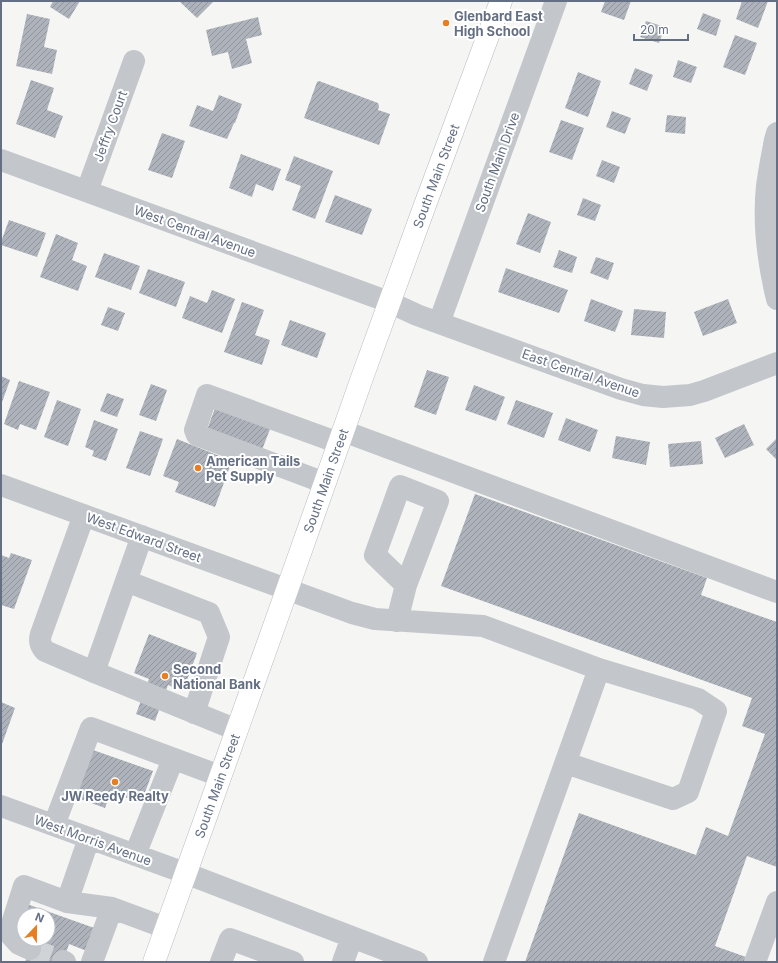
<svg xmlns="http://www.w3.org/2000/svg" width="778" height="963" viewBox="0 0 778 963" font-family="Inter,sans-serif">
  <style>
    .building { fill: url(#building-hatch) }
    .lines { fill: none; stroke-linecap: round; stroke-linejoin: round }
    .minor-tunnel { stroke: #d1d4d7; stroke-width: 22; stroke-dasharray: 22 11; stroke-linecap: butt }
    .major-casing { stroke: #b6b9be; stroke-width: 23 }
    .minor { stroke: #c3c6ca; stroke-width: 22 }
    .major { stroke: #fff; stroke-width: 22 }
    .poi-dot { fill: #e77e22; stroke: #fff; stroke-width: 1.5 }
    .labels { text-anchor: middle; stroke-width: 4; stroke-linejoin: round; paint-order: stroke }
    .poi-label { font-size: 13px; font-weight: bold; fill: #646f84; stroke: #fff; text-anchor: start }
    .street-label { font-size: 13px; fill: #646f84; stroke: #fff }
  </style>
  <defs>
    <pattern id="building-hatch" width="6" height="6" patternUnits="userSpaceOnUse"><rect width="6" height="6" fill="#aeb3bb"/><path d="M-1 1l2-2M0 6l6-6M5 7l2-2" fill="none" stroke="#91969e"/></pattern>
  </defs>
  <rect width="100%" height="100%" fill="#f5f6f3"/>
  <path class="building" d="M53,1H80L69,19L50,7Z
    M179,1H214L197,18Z
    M605,1H631L624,20L601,12Z
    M742,1H768L758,28L736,19Z
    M703,13L721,20L716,36L697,29Z
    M27,14L50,19L44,47L57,50L52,74L16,66Z
    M258,17L262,35L246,39L252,63L232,69L228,52L212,56L206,30Z
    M646,21L665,27L659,43L640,37Z
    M735,35L757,43L745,75L723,67Z
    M678,60L697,67L691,83L673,77Z
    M635,68L653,75L647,91L629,84Z
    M578,72L601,81L588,117L565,108Z
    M31,80L54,88L47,110L63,116L55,138L16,124Z
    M319,81L378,103L379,106L378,110L390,114L379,145L304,118L317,82Z
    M219,95L242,104L235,123H234L227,139L189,126L197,105L213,111Z
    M612,111L631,118L625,134L606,127Z
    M667,115L686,117L685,134L665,132Z
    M561,120L584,128L572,160L549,152Z
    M162,133L185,141L172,178L148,170Z
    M241,154L281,169L273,191L256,184L252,197L229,188Z
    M294,156L333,171L315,219L292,210L301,186L285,180Z
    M602,160L620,167L614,183L596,176Z
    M335,195L372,209L362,235L325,222Z
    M583,198L601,205L595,221L577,215Z
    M528,213L551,222L540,253L516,244Z
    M9,220L46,233L37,257L1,245V242Z
    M56,234L78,243L72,260L87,266L78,291L40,277Z
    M559,250L577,257L572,273L553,267Z
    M104,253L140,266L131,290L95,277Z
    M596,257L614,263L608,280L590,273Z
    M506,268L568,290L559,313L498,292Z
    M148,269L185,282L176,307L139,293Z
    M212,290L235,299L222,333L182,318L190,296L207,303Z
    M591,299L623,311L615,332L584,321Z
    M728,299L737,323L703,336L694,312Z
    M242,302L264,310L255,335L270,340L262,365L224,352Z
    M108,307L125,313L118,331L101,325Z
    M634,309L666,312L664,338L631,335Z
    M290,320L326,333L317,358L281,345Z
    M427,370L449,377L436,415L414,407Z
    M1,376L10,380L1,405Z
    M19,381L50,392L36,430L20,424L18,430L4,424Z
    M151,384L167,390L156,421L139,415Z
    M474,385L505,397L496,421L465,410Z
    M107,393L124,399L117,417L100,411Z
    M57,400L81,409L68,446L44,437Z
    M516,400L553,413L544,438L507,424Z
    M217,403L272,424L260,455L205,435Z
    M566,418L598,430L590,452L558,440Z
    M94,420L118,429L106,461L92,456L94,451L85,447Z
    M744,424L754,445L725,458L715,438Z
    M140,431L163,439L150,476L126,468Z
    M616,436L650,442L646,465L612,458Z
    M777,438V460L766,449Z
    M177,439L232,461L215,507L175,492L179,482L163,476Z
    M701,441L703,464L670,467L668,444Z
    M475,494L707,578L701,595L777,622V867L747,856L715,946L746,957L744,962H525L579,813L696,855L706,827L728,836L765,734L742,726L752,698L441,586Z
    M11,553L32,560L14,609L1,605V555L9,558Z
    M149,634L197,653L183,691L168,685L155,721L136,714L149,679L134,673Z
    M1,702L15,708L1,747Z
    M93,750L153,771L141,803L111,792L105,808L75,797Z
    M24,903L100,930L92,953L69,944L63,962H25L34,939H48V915H24V928L16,925Z"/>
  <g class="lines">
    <path class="minor-tunnel" d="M30,949L63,961"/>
    <g class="major-casing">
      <g id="major">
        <path id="s1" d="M154,962L287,590L363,375L425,205L501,1"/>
      </g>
    </g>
    <path class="minor" d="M777,133L775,140C772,155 769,171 767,186C763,224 768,262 777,299
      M1,160L389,302L417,315L621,389L643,395L663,397L690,395L704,391L777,363
      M87,191L134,61
      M439,323L556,1
      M343,431L777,592
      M325,483L197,435L195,430L207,395L339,443
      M1,485L352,613L375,619L483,626L599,669L494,962
      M84,515L41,634C39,641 40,645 45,651L94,672L237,730
      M142,536L126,581L209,613L219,637L194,713
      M397,621L406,585L438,501L400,486L375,555L406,585
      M94,672L126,581
      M566,763L673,799L688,792L716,711L698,699L599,669
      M1,806L185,873L417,962
      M54,825L91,728L220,776
      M135,855L173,759
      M67,902L89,838
      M30,949L19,944L9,933L24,886L67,902L112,908L166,928
      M63,961L65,962
      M92,962L112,908
      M221,962L230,939L293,962
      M343,962L352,937
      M755,962L777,902"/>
    <use href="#major" class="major"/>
  </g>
  <g class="poi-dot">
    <circle cx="446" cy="23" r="4"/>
    <circle cx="198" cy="468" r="4"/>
    <circle cx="165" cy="676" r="4"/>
    <circle cx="115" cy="782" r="4"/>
  </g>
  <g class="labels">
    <g class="poi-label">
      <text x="454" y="21">Glenbard East<tspan x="454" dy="15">High School</tspan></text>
      <text x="206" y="466">American Tails<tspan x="206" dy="15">Pet Supply</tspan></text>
      <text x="173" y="674">Second<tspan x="173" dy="15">National Bank</tspan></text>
      <text x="115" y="801" text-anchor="middle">JW Reedy Realty</text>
    </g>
    <g class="street-label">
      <text transform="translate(110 126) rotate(-70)" y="5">Jeffry Court</text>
      <text transform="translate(497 162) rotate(-70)" y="5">South Main Drive</text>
      <text dy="5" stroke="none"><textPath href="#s1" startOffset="835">South Main Street</textPath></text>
      <text transform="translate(195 231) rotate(20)" y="5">West Central Avenue</text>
      <text transform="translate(581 373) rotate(19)" y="5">East Central Avenue</text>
      <text dy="5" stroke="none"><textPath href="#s1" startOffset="511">South Main Street</textPath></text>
      <text transform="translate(144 537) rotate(20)" y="5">West Edward Street</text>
      <text dy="5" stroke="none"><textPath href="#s1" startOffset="187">South Main Street</textPath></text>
      <text transform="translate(93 840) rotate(20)" y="5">West Morris Avenue</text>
    </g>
  </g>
  <rect width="778" height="963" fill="none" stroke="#646f84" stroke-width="4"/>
  <g transform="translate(36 927) rotate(22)"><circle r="19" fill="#ffffff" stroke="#c1c5ce"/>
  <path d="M0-3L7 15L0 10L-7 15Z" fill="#e77e22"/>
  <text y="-6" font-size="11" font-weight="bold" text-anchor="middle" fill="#646f84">N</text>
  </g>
  <path d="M634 34v6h54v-6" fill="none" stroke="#646f84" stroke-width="2"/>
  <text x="640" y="34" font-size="12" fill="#646f84" stroke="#ffffff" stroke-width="3" paint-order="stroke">20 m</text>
</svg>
